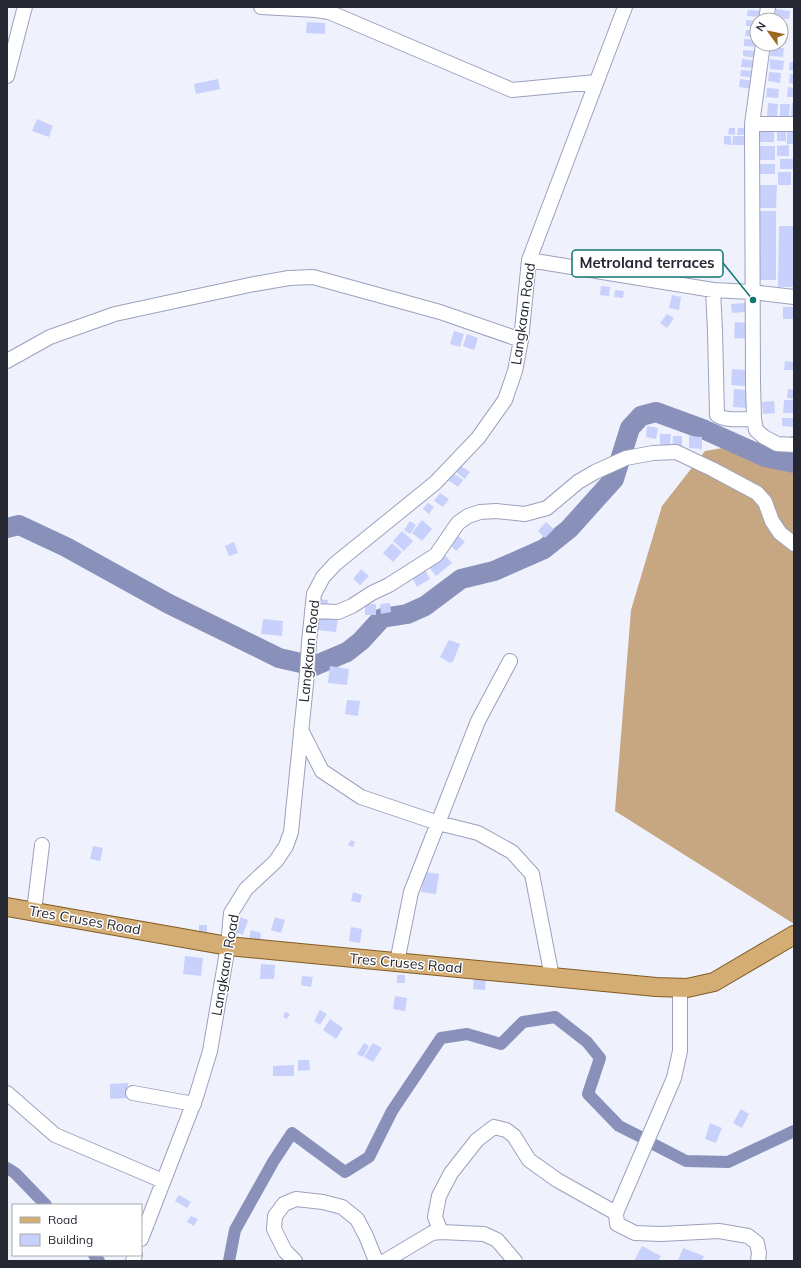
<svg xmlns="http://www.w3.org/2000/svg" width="801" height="1268" viewBox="0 0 801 1268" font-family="Mulish,sans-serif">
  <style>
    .forest { fill: #c6a782 }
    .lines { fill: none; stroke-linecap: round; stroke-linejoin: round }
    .canal { stroke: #8990b9; stroke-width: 12 }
    .river { stroke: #8990b9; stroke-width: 20 }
    .building { fill: #c8d0fc }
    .minor-casing { stroke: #9ca1bd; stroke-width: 16 }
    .major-casing { stroke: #835b20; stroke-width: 20 }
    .minor { stroke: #fff; stroke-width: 14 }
    .major { stroke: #d3ad73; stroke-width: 18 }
    .labels { text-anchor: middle; stroke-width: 3; stroke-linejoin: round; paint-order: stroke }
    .street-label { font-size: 14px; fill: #252732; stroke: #fff }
    .leader { fill: none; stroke: #0f766e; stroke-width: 1.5 }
    .callout-dot { fill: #0f766e; stroke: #fff; stroke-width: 1.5 }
    .callout { fill: #fff; stroke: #0f766e; stroke-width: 1.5 }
    .callout-label { font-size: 15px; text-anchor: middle; font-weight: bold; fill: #252732 }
  </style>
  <rect width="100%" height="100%" fill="#eff1fd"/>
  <path class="forest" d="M794,436V924L615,811L631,610L662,506L705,451Z"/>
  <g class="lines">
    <path class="canal" d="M655,1145L686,1161L728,1162L794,1131
      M7,1168L15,1173L46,1205
      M94,1255L99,1261
      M229,1261L235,1230L273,1162L292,1133L345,1172L369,1157L392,1111L441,1038L467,1034L501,1044L523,1022L555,1017L587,1042L600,1058L588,1094L619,1126L639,1136"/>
    <path class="river" d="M7,528L19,525L66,547L169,604L279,658L314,666L347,652L361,641L382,618L407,614L425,606L461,579L494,571L544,549L569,529L614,479L630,428L641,416L656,412L705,430L765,457L794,463"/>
  </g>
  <path class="building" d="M776,9L790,11L789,19L775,18Z
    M748,10L762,11V17L747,16Z
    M746,20L757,21V27L746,26Z
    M307,22L325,23V34L306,33Z
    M781,23L788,24L787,33L781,32Z
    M746,30H757V37L745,36Z
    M781,35L787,36L786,44L781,43Z
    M744,39L757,40L758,47L744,46Z
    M771,47L784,48L783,57L770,56Z
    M743,50L757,51L756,58L743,56Z
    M742,59L756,61L755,68L741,67Z
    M770,59L784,61L783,70L770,69Z
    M790,62H794V71L789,70Z
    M741,70L755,71V78L740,76Z
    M769,72L781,73L780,83L768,81Z
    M790,74H794V84L789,83Z
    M218,79L220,89L196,94L194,84Z
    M740,79L754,81L753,89L739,87Z
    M788,87L794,88V97H787Z
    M767,88L779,89L778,98L766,97Z
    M768,103L778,104L777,117L767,116Z
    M792,103H794V116H791Z
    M780,104H790L789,117H780Z
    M37,119L53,126L49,137L32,131Z
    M729,128H735V135L728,134Z
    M738,128H747V135H737Z
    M759,128H774V142H758Z
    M777,129H786V141H777Z
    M787,129H794V144H787Z
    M724,136H731V145L724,144Z
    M733,136H745L744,145H732Z
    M789,145V156H777V146Z
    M758,146H775V160H758Z
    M780,159H794V169H780Z
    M758,164H775V174H758Z
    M778,172H791V185H778Z
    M758,185H777L776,208H758Z
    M759,211H776V280H759Z
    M779,226H794V287H778Z
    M601,286L610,287L609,296L600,295Z
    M615,290L624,291L623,298L614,297Z
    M672,295L681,297L679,310L669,308Z
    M745,303V312L732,313L731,304Z
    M783,307H794V319H783Z
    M667,314L674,318L667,328L660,323Z
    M735,322L749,323L748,339L734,338Z
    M454,331L464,334L460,347L450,344Z
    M467,334L478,338L474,350L463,346Z
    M785,361L794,362V370H784Z
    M732,369L747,370L745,386L731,385Z
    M734,389L749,390L748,408L733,407Z
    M788,389L794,390V399L787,398Z
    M784,400H794V413H783Z
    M774,401L775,413L763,414L762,402Z
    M782,418H794V427L782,426Z
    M647,426L658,428L656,439L646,437Z
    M660,434H671L670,447H660Z
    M673,436H682V449H672Z
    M689,436L702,437V449L689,448Z
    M461,466L470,472L465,479L456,472Z
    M453,473L463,480L458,487L448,480Z
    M440,493L449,499L443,507L434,501Z
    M428,503L434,507L429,514L423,509Z
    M422,520L432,529L422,541L412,533Z
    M410,521L416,525L410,534L404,530Z
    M546,522L554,529L545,538L538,531Z
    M402,531L413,541L404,551L393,541Z
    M457,535L465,542L456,551L449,544Z
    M234,542L238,553L229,556L225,546Z
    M392,543L402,552L393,562L383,553Z
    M443,553L452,563L436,576L428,566Z
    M424,568L430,579L417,587L411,575Z
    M361,569L369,576L360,585L353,579Z
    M318,599L328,600L327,611L317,609Z
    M390,603L391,612L381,614L380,604Z
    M365,604H376V615H365Z
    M318,616L338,618L336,632L317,630Z
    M263,619L283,621L282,636L261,634Z
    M449,640L460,644L453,662H451L450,663L440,657Z
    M330,666L349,669L347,685L328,683Z
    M347,700L360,701L358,716L345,714Z
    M351,840L355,842L353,847L348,845Z
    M93,846L103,848L100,861L90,859Z
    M425,872L439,874L436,894L421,892Z
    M353,892L362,895L360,903L351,901Z
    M240,917L248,920L243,935L236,932Z
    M275,917L285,920L281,933L271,930Z
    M199,925H207V934H199Z
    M351,927L362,929L360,943L349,941Z
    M251,930L261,933L260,942L249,940Z
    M185,956L203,958L201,976L183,974Z
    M261,964L275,965L274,979H260Z
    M397,975H405V983H397Z
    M302,976L313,977L311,987L301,985Z
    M474,977L486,979L485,990L473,989Z
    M395,996L407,998L405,1011L393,1009Z
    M320,1010L327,1014L320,1025L314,1021Z
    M285,1012L290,1014L287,1019L283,1017Z
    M330,1019L343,1028L336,1039L323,1030Z
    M364,1043L369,1046L363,1057L357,1054Z
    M373,1043L382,1048L373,1062L364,1057Z
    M298,1060H309L310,1070L298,1071Z
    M294,1065V1076H273V1066Z
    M128,1083V1098L110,1099V1084Z
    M741,1109L749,1114L742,1128L733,1123Z
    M710,1123L722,1128L716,1143L705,1139Z
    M179,1195L191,1202L187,1208L175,1201Z
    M191,1216L198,1219L194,1226L187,1222Z
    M642,1246L661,1256L658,1261H634Z
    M683,1248L704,1256L702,1261H678Z"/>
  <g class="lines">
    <g class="minor-casing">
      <path id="minor" d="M261,7L316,10
        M316,7V10L329,12L512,90L596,82
        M766,20L768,7
        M763,44L752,124L753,383L754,419L756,430L764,437L777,444L794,445
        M7,76L24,10L25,7
        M752,124H794
        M529,260L713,290L752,292L794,297
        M713,290L715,331L717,415C724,421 744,419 754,419
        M7,361L50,337L115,314L254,284L289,278L313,277L440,312L521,340
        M312,611L338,612L352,606L372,593L389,585L436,555L458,523L468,516L480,512L496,511L525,514L547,508L578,482L595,472L626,458L653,453L676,452L712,469L757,493L765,502L772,521L780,533L794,544
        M301,730L322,771L361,797L438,823L478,833L512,852L532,874L552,977
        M34,911L42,845
        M397,962L411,892L478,721L510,661
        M680,988V1051L674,1078L616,1213L617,1224L635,1233L661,1234L719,1231L748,1236L757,1243L759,1253L758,1261
        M7,1093L55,1135L163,1181
        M133,1093L194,1104
        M441,1232L435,1217L439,1196L451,1173L477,1140L494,1127L506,1130L514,1136L529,1160L557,1180L616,1213
        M141,1239L196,1097L210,1051L228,946L231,913L246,889L276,861L286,846L291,832L307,674L309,642L314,594L323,577L335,564L435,483L478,438L505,400L515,371L521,340L529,260L625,7
        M133,1261L135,1255
        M295,1261L285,1251L274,1229L275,1216L284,1204L296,1199L323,1202L342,1207L357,1219L366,1236L376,1261
        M385,1261L432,1233L441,1232L484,1234L497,1240L515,1261"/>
    </g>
    <g class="major-casing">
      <path id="major" d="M7,907L228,946L656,987L687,988L714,982L794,935"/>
    </g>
    <use href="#minor" class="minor"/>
    <use href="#major" class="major"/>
  </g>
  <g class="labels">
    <g class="street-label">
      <text transform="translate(523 314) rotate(-82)" y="5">Langkaan Road</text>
      <text transform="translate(309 651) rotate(-84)" y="5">Langkaan Road</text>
      <text transform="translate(85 920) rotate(10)" y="5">Tres Cruses Road</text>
      <text transform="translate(406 963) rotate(5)" y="5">Tres Cruses Road</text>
      <text transform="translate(225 965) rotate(-80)" y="5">Langkaan Road</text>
    </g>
  </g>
  <path class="leader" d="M753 300L723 263"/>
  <circle class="callout-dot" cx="753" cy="300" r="4"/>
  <rect class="callout" x="572" y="250" width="151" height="27" rx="4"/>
  <g class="callout-label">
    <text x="647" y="268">Metroland terraces</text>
  </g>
  <rect width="801" height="1268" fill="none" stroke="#252732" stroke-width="16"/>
  <rect x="12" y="1204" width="130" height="52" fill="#ffffff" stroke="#a8a9ad"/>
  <rect x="20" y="1217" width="20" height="6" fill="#d3ad73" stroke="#a8a9ad"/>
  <text x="48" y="1224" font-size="12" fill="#252732">Road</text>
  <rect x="20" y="1234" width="20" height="12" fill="#c8d0fc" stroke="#a8a9ad"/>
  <text x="48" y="1244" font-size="12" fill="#252732">Building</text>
  <g transform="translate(769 32) rotate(303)"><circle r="19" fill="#ffffff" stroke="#a8a9ad"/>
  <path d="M0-3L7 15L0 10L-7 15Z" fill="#9b681e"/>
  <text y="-6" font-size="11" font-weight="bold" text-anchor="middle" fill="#252732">N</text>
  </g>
</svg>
